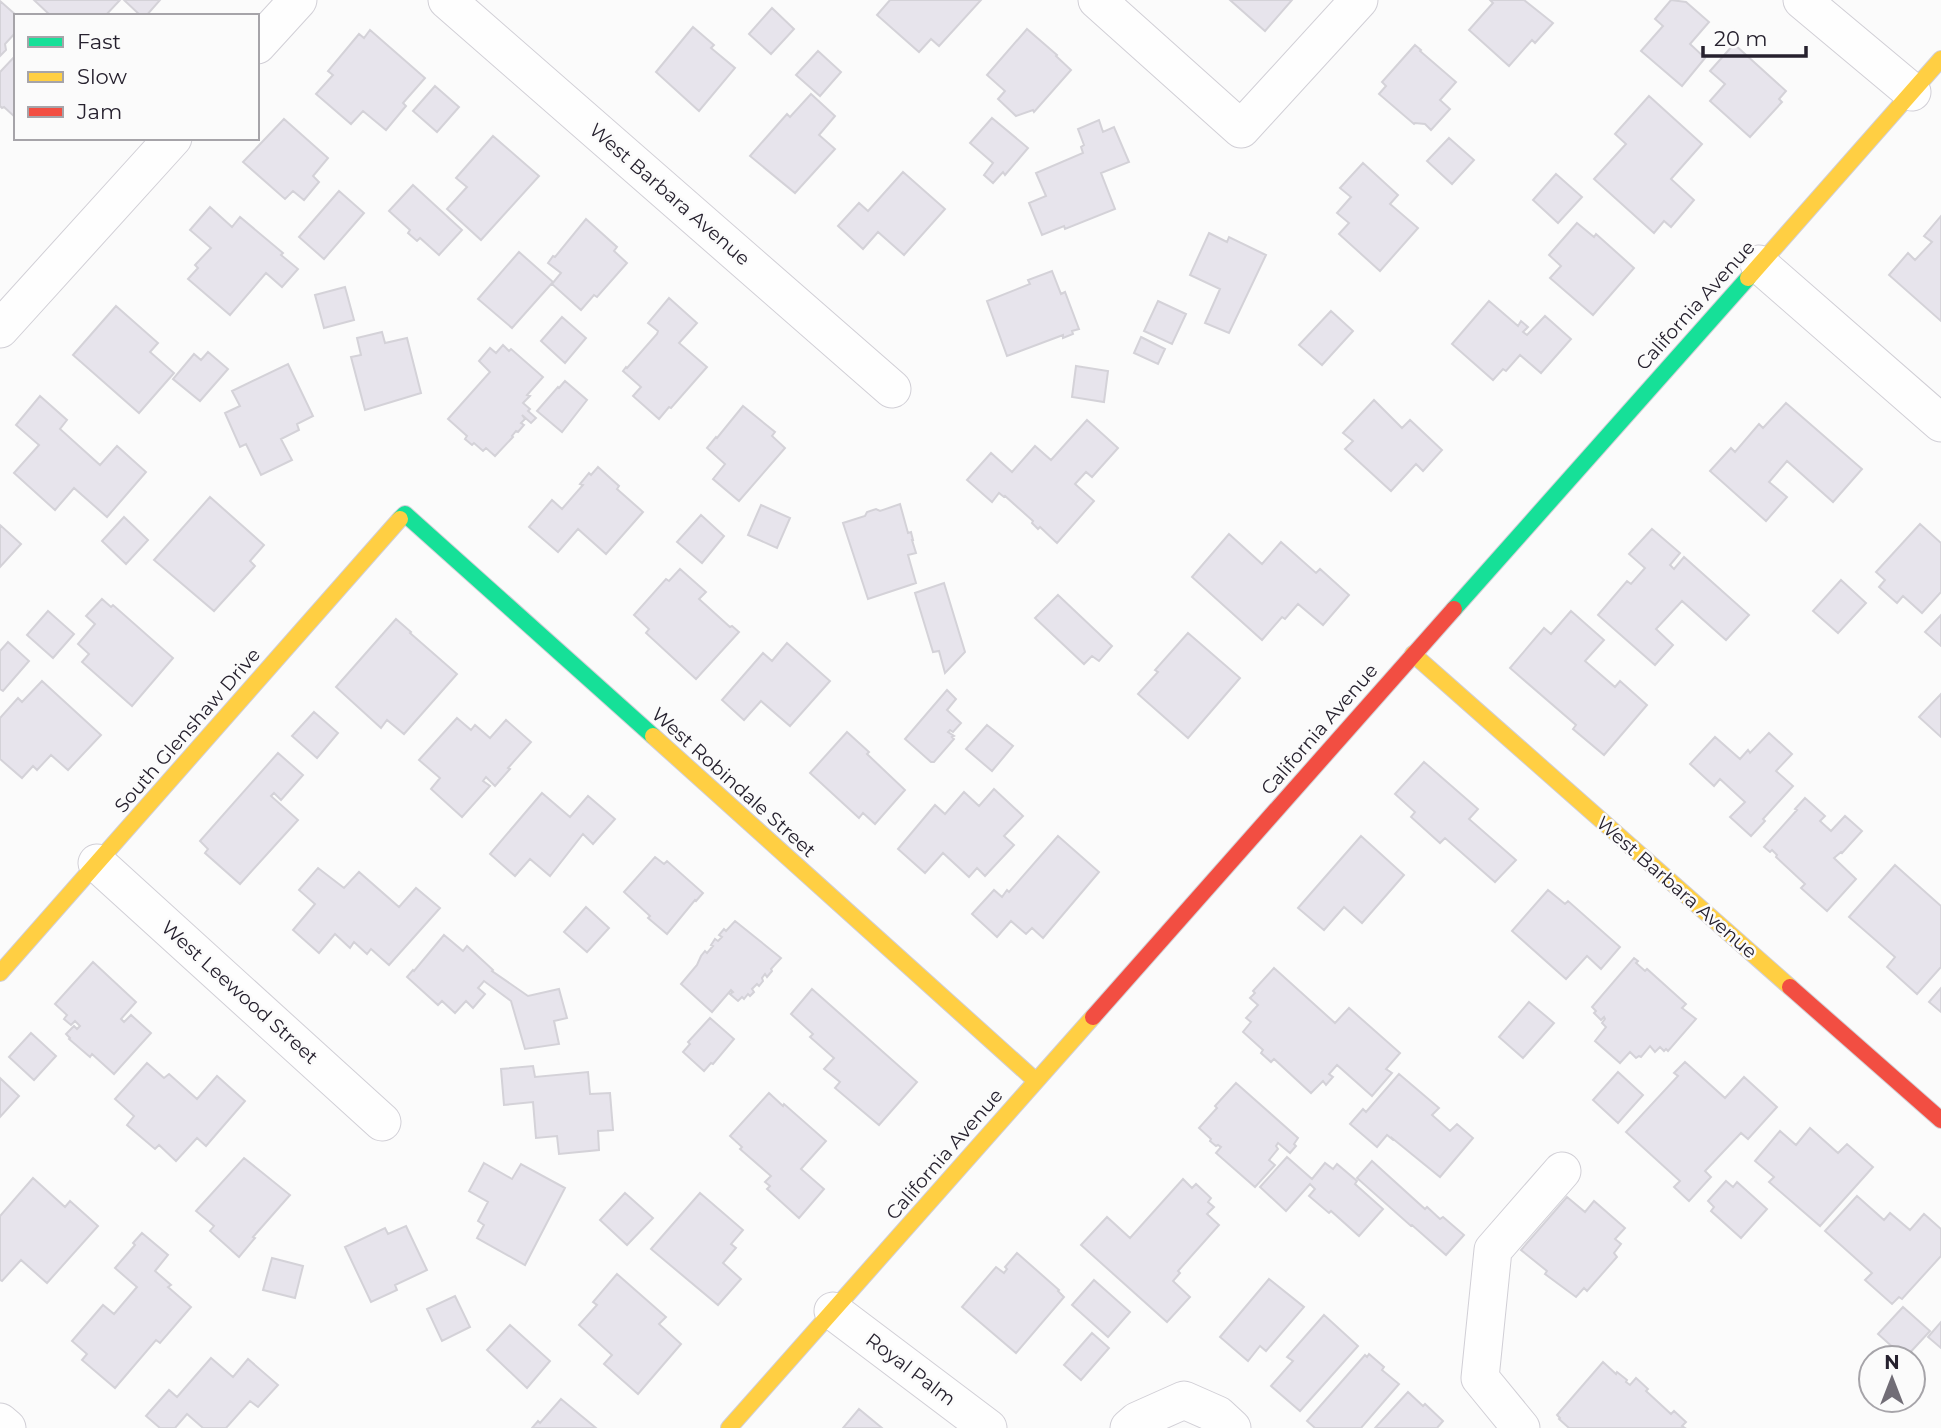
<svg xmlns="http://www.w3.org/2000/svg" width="1941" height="1428" viewBox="0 0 1941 1428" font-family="Montserrat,sans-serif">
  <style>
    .building { fill: #e7e4ec; stroke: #d4d2d8; stroke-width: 2 }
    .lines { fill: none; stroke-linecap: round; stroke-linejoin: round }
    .street-casing { stroke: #d1cfd6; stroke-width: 39 }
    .fast-casing { stroke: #d1cfd6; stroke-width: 18 }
    .slow-casing { stroke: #d1cfd6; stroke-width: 18 }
    .jam-casing { stroke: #d1cfd6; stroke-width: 18 }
    .street { stroke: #fefefe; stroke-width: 37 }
    .fast { stroke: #16e098; stroke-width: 16 }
    .slow { stroke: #ffcf43; stroke-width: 16 }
    .jam { stroke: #f24e42; stroke-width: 16 }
    .labels { text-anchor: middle; stroke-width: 5; stroke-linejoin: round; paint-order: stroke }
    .street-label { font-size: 19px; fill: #26212e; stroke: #fbfbfb }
  </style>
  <rect width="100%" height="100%" fill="#fbfbfb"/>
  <path class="building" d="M34,0H120L105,16H51Z
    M124,0H160L146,16H141Z
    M890,0H981L939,46L931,39L919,52L877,15Z
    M1230,0H1292L1265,31Z
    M1490,0H1524L1553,23L1535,43L1532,40L1509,66L1469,30L1493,3Z
    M1671,0L1686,2L1709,22L1690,44L1705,58L1682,86L1641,51L1663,26L1655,19Z
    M0,1L17,16H16V32L5,44L6,50L0,56Z
    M772,8L794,29L771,54L749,34Z
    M693,27L714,45L711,48L735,68L699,111L656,72Z
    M1027,29L1057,55L1056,56L1071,70L1034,112L1033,110L1016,116L998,99L1005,91L987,75Z
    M370,30L425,78L403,103L406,106L386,130L363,111L351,124L316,94L333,75L328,71L359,34L364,38Z
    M1734,44L1786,91L1779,99L1782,102L1750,137L1710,101L1725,84L1710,71Z
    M1415,45L1421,50L1420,51L1456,82L1440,100L1450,109L1431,130L1425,124L1415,123L1414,124L1379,94L1386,86L1382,82Z
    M818,51L841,72L820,96L796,75Z
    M16,55V118L4,107L2,108L0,106V72Z
    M435,86L459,107L437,132L413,111Z
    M811,94L835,116L819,135L835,149L795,193L750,156L787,114L790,117Z
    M1649,96L1702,144L1671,179L1694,200L1671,227L1664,221L1654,233L1594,179L1626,144L1615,134Z
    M992,118L1028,148L1005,175L1003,172L993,183L984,175L993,163L970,143Z
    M284,119L328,158L313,176L319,182L304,200L293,191L285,199L243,162Z
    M1099,120L1103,132L1114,127L1129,162L1101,173L1115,209L1065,229L1064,226L1042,235L1029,203L1046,196L1036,173L1083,153L1081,147L1084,145L1078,129Z
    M493,136L539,176L481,240L447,209L467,187L456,178Z
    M1449,138L1474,160L1452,184L1427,161Z
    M1363,163L1398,195L1390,204L1418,228L1380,271L1339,234L1349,223L1337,213L1351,197L1340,188Z
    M903,172L945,209L904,255L878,232L863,249L838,226L859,203L868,211Z
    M1556,174L1582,197L1558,223L1533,200Z
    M413,185L462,230L439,255L420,238L417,241L408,233L410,230L389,211Z
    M339,191L364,213L324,259L299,237Z
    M210,207L232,227L240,217L283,253L281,255L298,269L282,287L266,273L230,315L188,279L198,268L195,265L211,248L190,230Z
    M1941,216V321L1889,275L1908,253L1915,260L1932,242L1924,236Z
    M586,219L617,247L614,251L627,263L597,297L594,295L581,310L552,284L561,273L548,263L553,256L555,257Z
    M1577,223L1594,237L1596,234L1634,268L1593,315L1550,278L1561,266L1549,255Z
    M1209,233L1227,242L1229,237L1266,255L1229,333L1205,323L1220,289L1190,275Z
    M519,252L553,282L512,328L478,299Z
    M1052,271L1061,294L1065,292L1079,329L1072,331L1073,334L1063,338V335L1007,356L987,301L1030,284L1028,280Z
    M345,287L354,320L324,328L315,295Z
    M669,298L697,323L679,343L707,367L671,408L669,407L659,419L633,396L641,387L623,371L626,367L627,368L657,334L658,331L648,323Z
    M1158,301L1186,314L1172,344L1144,331Z
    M1489,301L1518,326L1521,321L1528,327L1523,332L1527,335L1545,316L1571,339L1541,373L1520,355L1506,371L1503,369L1493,380L1452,344Z
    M116,306L158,343L150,352L174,373L139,413L73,355Z
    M1331,311L1353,331L1322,365L1299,345Z
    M562,317L586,338L565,363L541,341Z
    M382,332L385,343L407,338L421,393L365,410L351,357L361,355L357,338Z
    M1141,337L1165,349L1158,364L1134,353Z
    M503,345L509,351L511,349L543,377L527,395L530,396L523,403L530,409L528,411L536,418L531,423L522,415L525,419L521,423L524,425L518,432L516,431L512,436L513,437L495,456L486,448L483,451L474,443L472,445L465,439L467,436L448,419L490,372L479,361L490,348L496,353Z
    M208,352L228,369L200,401L173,379L194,354L201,360Z
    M288,364L313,416L297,424L299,430L281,439L292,460L261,475L246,444L240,447L225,413L240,406L232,391Z
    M1076,366L1108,371L1104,402L1072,397Z
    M565,381L587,400L562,432L537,411L558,387L559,388Z
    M40,396L67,420L60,429L100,465L117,446L146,472L107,517L74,488L55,510L14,473L39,445L16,425Z
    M1374,400L1402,428L1410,420L1442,450L1423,471L1416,464L1391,491L1345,449L1353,441L1343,433Z
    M1786,403L1862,469L1833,502L1787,461L1769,482L1787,497L1766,521L1710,471L1731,448L1735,452L1759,424L1763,428Z
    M743,406L775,432L772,436L785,448L739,501L713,479L725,464L707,448L716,437L717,438Z
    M1087,420L1118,448L1092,477L1086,472L1075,484L1094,501L1057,543L1040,527L1038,529L1032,523L1033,521L1005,496L1004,497L999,493L992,502L967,480L991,453L1012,472L1035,446L1051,460Z
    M598,467L619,486L617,489L643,512L606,554L578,529L558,552L529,527L552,500L562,509L583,485L580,484L589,473L591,475Z
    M210,497L264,545L250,561L255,566L214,611L154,560Z
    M900,504L908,533L911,532L913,540H912L916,553L908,555L916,583L868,599L843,523L865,516L867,512L876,509L880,511Z
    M761,505L790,518L777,548L748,535Z
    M701,515L724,536L702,563L677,542Z
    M124,517L148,540L126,564L102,541Z
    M1920,524L1941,543V592L1922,613L1903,596L1897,603L1879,587L1885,580L1876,572Z
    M0,525L21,544L0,567Z
    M1652,529L1680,553L1670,565L1674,569L1684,557L1749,615L1726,640L1682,601L1656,629L1673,645L1655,665L1598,615L1627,581L1631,584L1645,568L1629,554Z
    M1229,534L1262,564L1281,542L1316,573L1320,569L1349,595L1323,625L1298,604L1285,619L1282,617L1262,640L1192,577Z
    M680,569L706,592L699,599L730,627L732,626L739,632L696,679L646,633L649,629L634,615L666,579L669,581Z
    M1841,580L1866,603L1838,633L1813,611Z
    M944,583L965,652L945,673L939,651L933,652L915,593Z
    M1058,595L1112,646L1099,661L1092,656L1084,664L1035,618Z
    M102,599L111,607L113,605L173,658L132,706L82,662L89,654L78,644L95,624L86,616Z
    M48,611L74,634L53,658L27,635Z
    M1571,611L1604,640L1585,661L1615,687L1620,681L1647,705L1604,755L1573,729L1576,725L1510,668L1544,628L1551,634Z
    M1941,615V646L1925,632Z
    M396,619L411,632L410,633L457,674L404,734L387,720L381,728L336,687Z
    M1188,633L1240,678L1188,738L1138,694L1158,672L1155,670Z
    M8,642L29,661L3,691L0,689V651Z
    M787,643L830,681L790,726L761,701L744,720L722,700L763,653L772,661Z
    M42,681L101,735L68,770L51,755L37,770L33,766L22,778L0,759V718L18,698L22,702Z
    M947,690L956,699L947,710L961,723L953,732L950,730L948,732L954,736L952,737L954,739L934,762H931L905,739Z
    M1941,694V737L1919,717Z
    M314,712L338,733L317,758L292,736Z
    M457,718L471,730L475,725L490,738L506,720L531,742L508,768L510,769L495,786L486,777L483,781L490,786L462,817L431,789L440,778L419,760Z
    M987,725L1013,746L992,771L966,749Z
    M847,732L869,752L867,754L905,790L875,824L863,813L859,818L810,773Z
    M1769,733L1792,754L1776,771L1793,786L1763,819L1765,821L1751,836L1730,817L1745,802L1720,779L1714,786L1690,764L1715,737L1740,759L1748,750L1750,753Z
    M278,753L303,775L281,800L274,793L271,796L298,820L240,884L205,853L208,849L200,841Z
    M1424,762L1478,809L1469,819L1516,860L1495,882L1445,838L1440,843L1411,817L1415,812L1395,794Z
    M994,789L1023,816L1004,836L1014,845L985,876L977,868L969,877L943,853L925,873L898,849L935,805L945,814L964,792L979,806Z
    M542,793L570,817L588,796L615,819L593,844L583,834L550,876L530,859L515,876L490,854Z
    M1805,798L1825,816L1820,821L1831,831L1845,816L1862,831L1842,853L1841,852L1834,858L1856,879L1827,911L1801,888L1805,884L1776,857L1777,855L1772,850L1770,852L1764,847L1797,810L1795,809Z
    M1058,836L1099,872L1043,938L1032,928L1026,934L1011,921L997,937L972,914L994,890L1002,897L1007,890L1009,892Z
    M1361,836L1404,875L1362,923L1344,907L1324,930L1298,908Z
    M655,857L664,864L667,861L703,893L696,901L695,900L667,934L648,918L650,916L624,892Z
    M1895,865L1941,906V967L1917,994L1887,967L1895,957L1849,917Z
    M318,868L344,888L359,872L399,907L416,888L440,908L389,965L371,949L367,954L354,942L350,948L335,934L319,953L293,930L315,904L299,890Z
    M1548,890L1565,904L1568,901L1620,947L1601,969L1587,956L1566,979L1512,931Z
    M586,907L609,928L587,952L564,932Z
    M735,921L781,958L771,969L772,971L767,977L765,974L762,978L763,981L759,986L757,984L752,989L754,992L750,996L748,994L744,999L742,997L738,1001L730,994L733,992L731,990L712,1012L681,984L697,965L701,956L705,951L707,953L713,946L711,945L715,939L718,941L722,937L719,935L724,929L726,931Z
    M444,935L463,951L467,946L493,970L492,971L528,996L559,989L567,1018L554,1021L559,1044L525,1049L511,1001L484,981L478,988L485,994L473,1008L466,1001L455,1013L442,1001L438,1005L407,977L413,970L414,971Z
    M1634,958L1638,961L1636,963L1645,971L1647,969L1686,1004L1682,1008L1696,1019L1668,1051L1666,1049L1664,1051L1660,1047L1655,1052L1650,1046L1641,1057L1639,1056L1636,1058L1630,1052L1620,1063L1595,1041L1606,1027L1602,1023L1605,1019L1604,1017L1601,1020L1594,1013L1596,1011L1592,1007Z
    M93,962L136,1002L121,1019L124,1022L131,1015L151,1033L114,1074L92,1054L90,1057L69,1039L70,1038L66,1034L74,1026L77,1029L80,1026L75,1021L71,1025L64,1019L67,1015L55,1004Z
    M1274,968L1335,1023L1349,1008L1400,1053L1386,1069L1392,1073L1372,1096L1337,1065L1329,1074L1333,1077L1326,1085L1323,1081L1311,1093L1274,1059L1271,1062L1261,1053L1263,1050L1243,1032L1251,1022L1246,1018L1258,1005L1250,998L1255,993L1253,991Z
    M1941,988V1012L1929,1002Z
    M812,989L917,1082L879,1125L835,1088L840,1082L824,1069L834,1058L810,1037L813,1034L791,1014Z
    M1529,1002L1554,1023L1523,1058L1499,1037Z
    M710,1018L734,1039L713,1064L711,1063L704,1071L683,1052L690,1044L688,1042Z
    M31,1033L56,1056L34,1080L9,1057Z
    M1685,1062L1725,1098L1744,1077L1777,1107L1748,1139L1741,1133L1705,1171L1711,1177L1689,1201L1674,1187L1680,1181L1626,1132L1678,1076L1674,1073Z
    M147,1063L164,1078L169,1074L197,1099L217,1076L245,1101L206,1146L197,1138L176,1161L159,1145L155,1149L127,1125L134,1116L115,1099Z
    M533,1066L535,1077L588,1072L590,1094L610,1093L613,1130L598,1131L599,1150L559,1154L557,1136L536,1138L533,1102L504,1105L501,1069Z
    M1618,1072L1643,1095L1618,1123L1593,1100Z
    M1399,1074L1439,1108L1432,1115L1450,1131L1457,1124L1473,1138L1440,1177L1392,1138V1139L1387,1135L1377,1147L1350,1124L1363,1109L1366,1112Z
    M0,1078L19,1096L0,1117Z
    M1236,1083L1298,1138L1294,1144L1296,1146L1290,1153L1278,1143L1276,1146L1278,1149L1269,1160L1275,1165L1255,1187L1216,1153L1221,1147L1218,1145L1216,1146L1210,1141L1211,1139L1199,1128L1217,1108L1215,1106Z
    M769,1093L783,1106L784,1104L826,1141L801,1169L824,1189L799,1218L767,1189L770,1186L765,1182L771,1176L740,1149L742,1147L730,1136Z
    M1810,1128L1838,1153L1847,1144L1873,1167L1820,1226L1769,1182L1774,1177L1755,1161L1780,1131L1796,1145Z
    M1287,1157L1312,1179L1325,1163L1333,1169L1337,1164L1357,1181L1355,1184L1383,1209L1359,1236L1331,1211L1329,1213L1309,1196L1315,1189L1310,1184L1286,1211L1260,1187Z
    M244,1158L290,1195L253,1237L255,1238L239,1257L210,1231L214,1226L196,1211Z
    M1372,1161L1425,1209L1427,1207L1440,1219L1443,1217L1464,1235L1446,1255L1412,1225L1411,1226L1357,1178Z
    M484,1163L512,1179L521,1164L565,1188L525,1265L477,1238L484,1225L478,1221L488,1202L469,1191Z
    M33,1178L65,1207L70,1201L98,1226L47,1283L21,1260L2,1281L0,1280V1216Z
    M1183,1179L1192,1188L1196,1184L1211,1198L1208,1202L1214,1207L1207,1214L1219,1225L1178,1271L1180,1273L1173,1281L1190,1297L1167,1322L1081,1245L1107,1217L1130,1238Z
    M1726,1181L1733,1187L1737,1182L1767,1209L1741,1238L1711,1211L1714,1207L1708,1201Z
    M625,1193L653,1218L627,1245L600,1220Z
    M700,1193L743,1230L731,1244L736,1248L723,1263L741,1279L718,1305L651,1249Z
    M1857,1196L1884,1220L1890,1213L1910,1230L1924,1214L1941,1229V1256L1902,1299L1899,1297L1892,1304L1865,1280L1872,1273L1825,1231Z
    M1567,1197L1585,1212L1594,1201L1625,1228L1615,1239L1621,1244L1614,1253L1617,1257L1587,1291L1584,1288L1576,1297L1545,1274L1547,1271L1521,1250Z
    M406,1226L427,1270L395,1285L397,1290L371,1302L345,1247L385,1228L388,1234Z
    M142,1233L168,1255L155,1271L171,1285L168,1287L191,1307L160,1343L156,1340L115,1388L82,1360L87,1354L72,1341L103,1305L114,1314L137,1287L115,1268L135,1245L133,1243Z
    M1017,1253L1059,1290L1058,1291L1064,1297L1016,1353L962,1307L996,1267L1004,1273L1007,1269L1005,1267Z
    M272,1258L303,1266L295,1298L263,1290Z
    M617,1274L666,1317L659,1324L681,1344L638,1394L604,1364L612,1355L579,1325L597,1305L593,1302Z
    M1269,1279L1304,1307L1266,1351L1260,1346L1248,1361L1220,1337Z
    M1094,1280L1130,1312L1108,1337L1072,1305Z
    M455,1296L470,1327L442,1341L427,1309Z
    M1903,1307L1930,1331L1905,1358L1878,1334Z
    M1324,1315L1358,1346L1300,1411L1271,1386L1293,1361L1287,1357Z
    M1941,1322V1348L1928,1337Z
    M510,1325L550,1361L527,1388L487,1350Z
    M1092,1333L1109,1348L1081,1380L1064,1365Z
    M1369,1354L1384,1367L1382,1370L1399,1384L1361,1428H1315L1307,1421L1365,1355L1367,1357Z
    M211,1358L233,1377L248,1359L278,1385L258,1407L250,1401L226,1428H203L187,1414L175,1428H160L146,1416L169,1390L177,1397Z
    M1603,1362L1616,1374L1617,1372L1627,1380L1626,1382L1630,1385L1636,1378L1648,1389L1646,1391L1671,1414L1674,1411L1686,1422L1682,1426L1685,1428H1569L1559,1419L1560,1418L1557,1415Z
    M1408,1392L1423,1406L1425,1404L1443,1421L1437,1428H1375Z
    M561,1399L596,1428H532L538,1421L540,1423Z
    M859,1409L882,1428H843Z"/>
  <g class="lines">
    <g class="street-casing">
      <path id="street" d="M447,0L892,389
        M1097,0L1241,129L1359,0
        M1802,0L1912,92
        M257,45L298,0
        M1759,264L1941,423
        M0,329L173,138
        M97,863L382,1122
        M833,1311L988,1428
        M0,1422L7,1428
        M1129,1428L1137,1421L1184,1400L1218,1415L1232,1428
        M1521,1428L1480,1378L1493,1250L1562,1171"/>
    </g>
    <g class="fast-casing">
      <path id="fast" d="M400,519L405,514L653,736
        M1454,609L1748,278"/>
    </g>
    <g class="slow-casing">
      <path id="slow" d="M1748,278L1941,59
        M1413,654L1790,987
        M653,736L1036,1081
        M0,973L400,519
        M729,1428L1093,1017"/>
    </g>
    <g class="jam-casing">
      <path id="jam" d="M1790,987L1941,1120
        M1093,1017L1454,609"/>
    </g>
    <use href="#street" class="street"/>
    <use href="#fast" class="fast"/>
    <use href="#slow" class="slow"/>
    <use href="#jam" class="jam"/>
  </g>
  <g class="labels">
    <g class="street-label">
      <text transform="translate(670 194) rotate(41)" y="7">West Barbara Avenue</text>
      <text transform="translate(1695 305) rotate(-48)" y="7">California Avenue</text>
      <text transform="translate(1319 729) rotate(-49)" y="7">California Avenue</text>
      <text transform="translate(187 730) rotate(-49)" y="7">South Glenshaw Drive</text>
      <text transform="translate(734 782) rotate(42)" y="7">West Robindale Street</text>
      <text transform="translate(1677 887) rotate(41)" y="7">West Barbara Avenue</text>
      <text transform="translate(240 992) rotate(42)" y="7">West Leewood Street</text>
      <text transform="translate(944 1154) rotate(-49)" y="7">California Avenue</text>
      <text transform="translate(911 1369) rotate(37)" y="7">Royal Palm</text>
    </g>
  </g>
  <rect x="14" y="14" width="245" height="126" fill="#fbfbfb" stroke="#a6a4a9" stroke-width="2"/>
  <rect x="28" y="37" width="35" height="10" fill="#16e098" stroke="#a6a4a9" stroke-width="2"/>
  <text x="77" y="49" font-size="21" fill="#26212e">Fast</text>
  <rect x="28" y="72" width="35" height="10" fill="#ffcf43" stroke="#a6a4a9" stroke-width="2"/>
  <text x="77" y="84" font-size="21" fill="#26212e">Slow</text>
  <rect x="28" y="107" width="35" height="10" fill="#f24e42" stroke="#a6a4a9" stroke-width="2"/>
  <text x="77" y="119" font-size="21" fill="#26212e">Jam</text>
  <g transform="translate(1892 1379)"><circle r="33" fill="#fbfbfb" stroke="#a6a4a9" stroke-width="2"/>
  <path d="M0-5L12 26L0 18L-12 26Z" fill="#716d76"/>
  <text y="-10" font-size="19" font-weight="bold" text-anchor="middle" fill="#26212e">N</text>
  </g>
  <path d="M1703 46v10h103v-10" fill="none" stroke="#26212e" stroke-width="3.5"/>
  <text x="1714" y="46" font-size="21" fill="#26212e" stroke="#fbfbfb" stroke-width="5" paint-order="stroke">20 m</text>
</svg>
